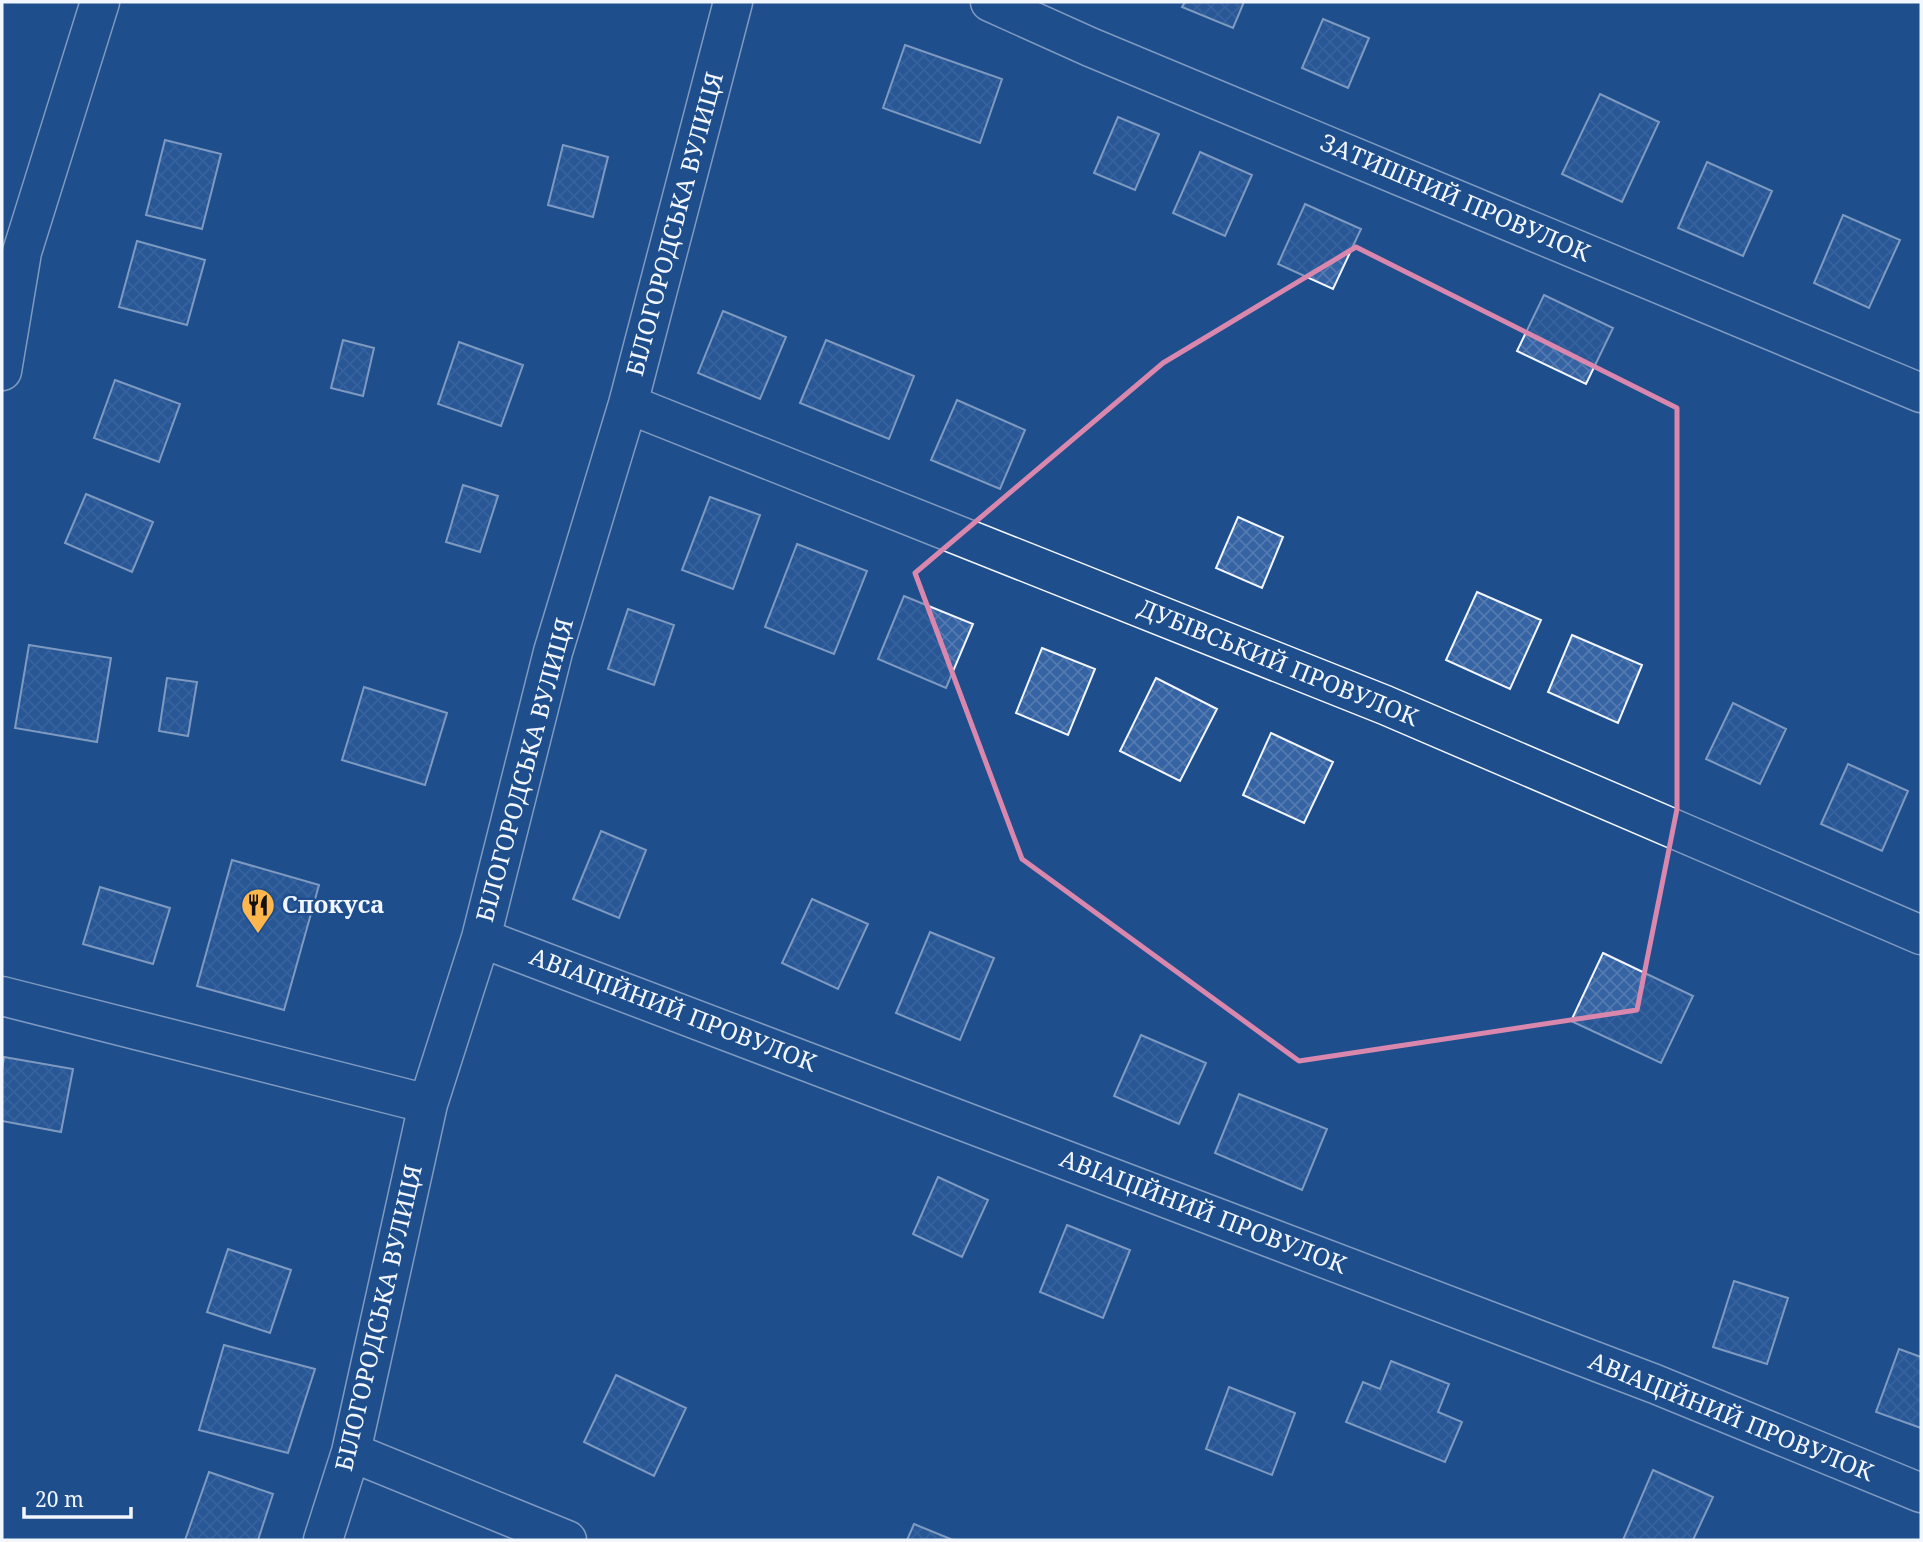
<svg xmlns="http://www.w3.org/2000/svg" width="1923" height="1542" viewBox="0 0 1923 1542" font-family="'Noto Serif',serif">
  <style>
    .building { fill: url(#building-cross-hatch); stroke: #f2f6ff; stroke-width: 2 }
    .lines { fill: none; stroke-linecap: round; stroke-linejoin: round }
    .minor-casing { stroke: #f2f6ff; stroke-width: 41 }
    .minor { stroke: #1f4e8c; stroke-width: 38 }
    .marked { fill: none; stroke: #da87ad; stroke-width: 5; stroke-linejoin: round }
    .labels { text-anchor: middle; stroke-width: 5; stroke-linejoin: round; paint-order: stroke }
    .street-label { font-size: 24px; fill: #f2f6ff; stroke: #1f4e8c }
    .poi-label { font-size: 24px; font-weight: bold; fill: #f2f6ff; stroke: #1f4e8c; text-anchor: start }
  </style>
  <defs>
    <pattern id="building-cross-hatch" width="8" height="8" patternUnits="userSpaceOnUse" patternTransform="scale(1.75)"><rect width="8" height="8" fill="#3563a3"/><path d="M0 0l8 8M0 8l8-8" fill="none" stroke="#537ab1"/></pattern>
  </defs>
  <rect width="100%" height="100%" fill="#1f4e8c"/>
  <path class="building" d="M1185,2H1244L1233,28L1182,7Z
    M1323,19L1369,38L1348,88L1302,68Z
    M905,45L1002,79L980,143L883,108Z
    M1600,94L1659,122L1622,202L1562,174Z
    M1118,117L1159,134L1135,190L1094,173Z
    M165,140L221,154L202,229L146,215Z
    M563,145L608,157L593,217L548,205Z
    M1200,152L1252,175L1225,236L1173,213Z
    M1707,162L1772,191L1743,256L1678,228Z
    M1305,204L1361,229L1333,289L1278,264Z
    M1843,215L1900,240L1869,308L1814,283Z
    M137,241L205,260L187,325L119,307Z
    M1544,295L1613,328L1586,384L1517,351Z
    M723,311L786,337L760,399L698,373Z
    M343,340L374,348L363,396L331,388Z
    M826,340L914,376L889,439L800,403Z
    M459,342L523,365L501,426L438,404Z
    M115,380L180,404L159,462L94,438Z
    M957,400L1025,430L1000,489L931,460Z
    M463,485L498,496L480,552L446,542Z
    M86,494L153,522L132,572L65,543Z
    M710,497L760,515L733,589L682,570Z
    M1238,517L1283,537L1262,588L1216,568Z
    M797,544L867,571L834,654L765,627Z
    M1477,592L1541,620L1510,689L1446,660Z
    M904,596L973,624L946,688L878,659Z
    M628,609L674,625L654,685L608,669Z
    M1572,635L1642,665L1618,723L1548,692Z
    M29,645L111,658L97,742L15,728Z
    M1042,648L1095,669L1068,735L1016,713Z
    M167,678L197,682L188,736L159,731Z
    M1156,678L1217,709L1180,781L1120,751Z
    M364,687L447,713L425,785L342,760Z
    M1733,703L1786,729L1760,784L1706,759Z
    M1271,733L1333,762L1304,823L1243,795Z
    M1848,764L1908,791L1882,851L1821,824Z
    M601,831L646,850L619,918L573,899Z
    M232,860L319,885L284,1010L197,986Z
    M100,887L170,908L153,964L83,944Z
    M812,899L868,924L838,989L782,963Z
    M930,932L994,958L960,1040L896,1013Z
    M1603,953L1693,996L1661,1063L1571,1021Z
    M1141,1035L1206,1063L1179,1124L1114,1096Z
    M4,1057L73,1069L61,1132L2,1121V1069Z
    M1239,1094L1327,1129L1302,1190L1215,1153Z
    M938,1177L988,1200L962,1257L913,1234Z
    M1067,1225L1130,1250L1103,1318L1040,1292Z
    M228,1249L291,1270L270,1333L207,1312Z
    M1734,1281L1788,1298L1767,1364L1713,1347Z
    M224,1345L315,1369L288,1453L199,1430Z
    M1899,1349L1921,1357V1428L1876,1412Z
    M1391,1361L1449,1384L1438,1412L1462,1422L1445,1462L1346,1422L1363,1382L1380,1389Z
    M616,1375L686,1408L654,1476L584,1442Z
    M1229,1387L1295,1413L1272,1475L1206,1449Z
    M1653,1470L1713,1497L1693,1540H1623Z
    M209,1472L273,1494L258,1540H185Z
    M914,1524L953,1540H907Z"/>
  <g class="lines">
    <g class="minor-casing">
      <path id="minor" d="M990,2L1090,47L1921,393
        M2,371L22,252L100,2
        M628,404L1385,705L1921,935
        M481,938L1655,1384L1921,1493
        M2,996L428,1104
        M351,1452L567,1540
        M323,1540L351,1452L428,1104L481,938L553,652L628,404L733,2"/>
    </g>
    <use href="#minor" class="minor"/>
  </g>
  <path d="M0 0H1923V1542H0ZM1356,247L1677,408V809L1637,1010L1299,1061L1022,859L915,573L1163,363Z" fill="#1f4e8c" fill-opacity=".55" fill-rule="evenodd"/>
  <path class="marked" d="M1356,247L1677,408V809L1637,1010L1299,1061L1022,859L915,573L1163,363Z"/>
  <defs>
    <g id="restaurant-pin" transform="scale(1.75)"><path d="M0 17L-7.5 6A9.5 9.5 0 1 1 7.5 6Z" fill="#ffb74d" stroke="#1f4e8c"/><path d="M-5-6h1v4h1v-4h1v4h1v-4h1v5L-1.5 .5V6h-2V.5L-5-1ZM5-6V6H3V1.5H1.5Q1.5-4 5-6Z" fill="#111"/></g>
  </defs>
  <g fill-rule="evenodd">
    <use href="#restaurant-pin" x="258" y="905"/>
  </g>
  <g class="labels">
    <g class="street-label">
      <text transform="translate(1455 198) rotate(23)" y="8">ЗАТИШНИЙ ПРОВУЛОК</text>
      <text transform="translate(675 224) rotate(-75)" y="8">БІЛОГОРОДСЬКА ВУЛИЦЯ</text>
      <text transform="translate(1278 663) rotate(22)" y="8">ДУБІВСЬКИЙ ПРОВУЛОК</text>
      <text transform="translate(525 770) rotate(-75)" y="8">БІЛОГОРОДСЬКА ВУЛИЦЯ</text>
      <text transform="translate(673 1010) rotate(21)" y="8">АВІАЦІЙНИЙ ПРОВУЛОК</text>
      <text transform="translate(1203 1212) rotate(21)" y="8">АВІАЦІЙНИЙ ПРОВУЛОК</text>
      <text transform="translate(379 1318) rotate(-77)" y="8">БІЛОГОРОДСЬКА ВУЛИЦЯ</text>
      <text transform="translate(1731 1417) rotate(22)" y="8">АВІАЦІЙНИЙ ПРОВУЛОК</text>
    </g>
    <g class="poi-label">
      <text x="282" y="913">Спокуса</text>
    </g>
  </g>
  <rect width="1923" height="1542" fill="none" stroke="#f2f6ff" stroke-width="7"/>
  <path d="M24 1507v10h107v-10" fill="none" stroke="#f2f6ff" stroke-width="3.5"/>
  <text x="35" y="1507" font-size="21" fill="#f2f6ff" stroke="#1f4e8c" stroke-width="5" paint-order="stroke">20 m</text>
</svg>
